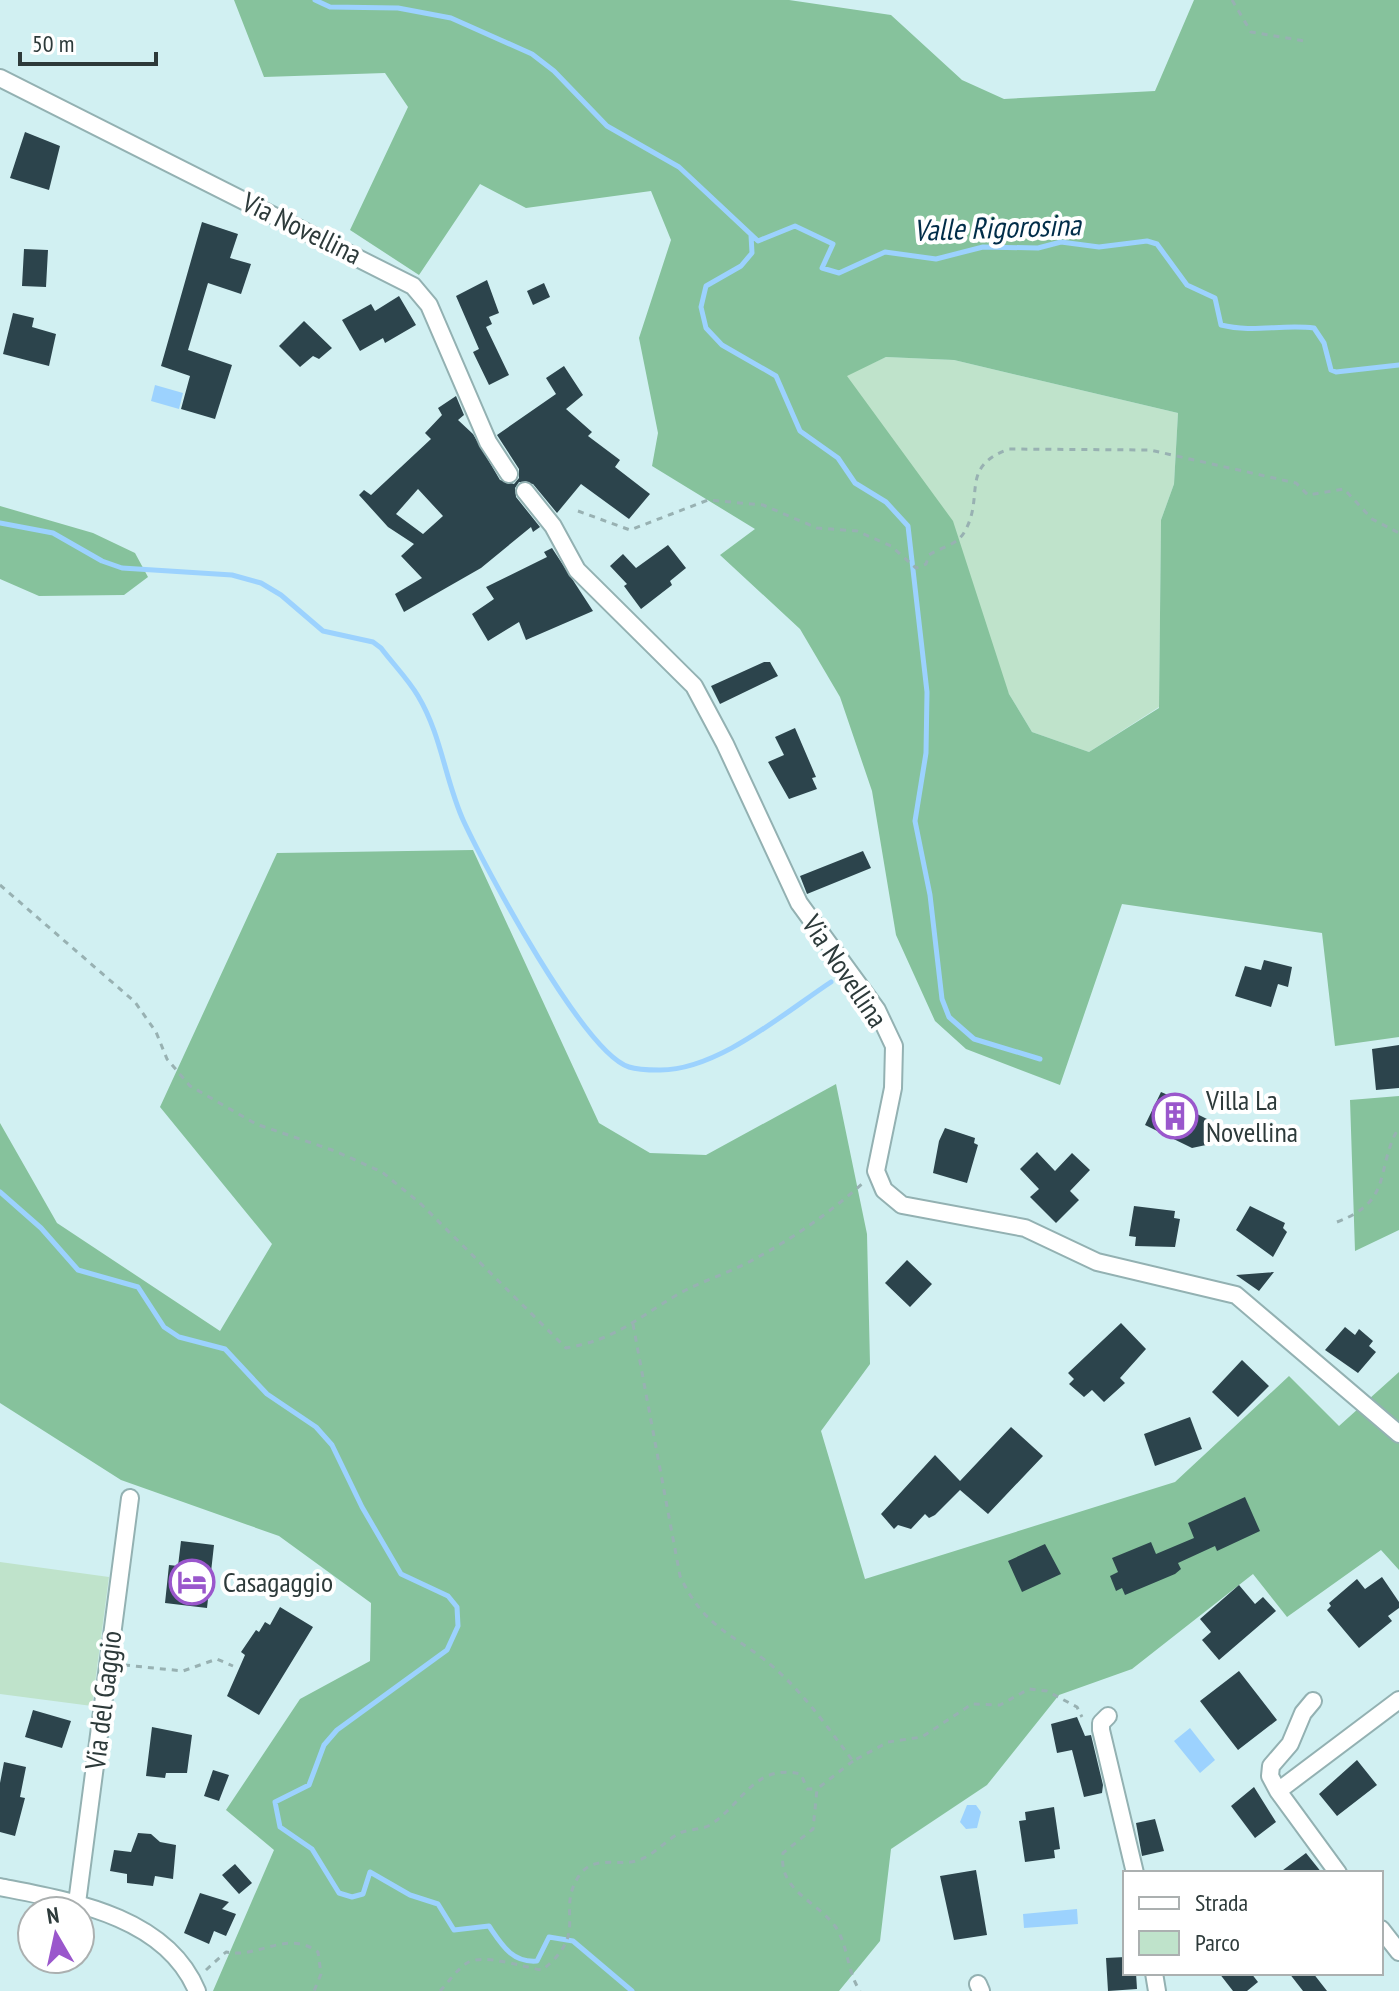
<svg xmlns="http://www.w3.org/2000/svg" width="1399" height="1991" viewBox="0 0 1399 1991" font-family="'PT Sans Narrow',sans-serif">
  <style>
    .green { fill: #bfe3cb }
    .forest { fill: #86c29c; fill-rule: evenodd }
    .water { fill: #9cd2fe }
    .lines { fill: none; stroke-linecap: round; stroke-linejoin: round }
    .stream { stroke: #9cd2fe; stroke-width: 5 }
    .building { fill: #2c444c; fill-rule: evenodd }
    .minor-casing { stroke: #93b1b2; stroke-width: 20 }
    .path { stroke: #98b1b2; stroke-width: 3; stroke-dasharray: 6 6; stroke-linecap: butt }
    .minor { stroke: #fff; stroke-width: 16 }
    .labels { text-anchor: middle; stroke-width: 8; stroke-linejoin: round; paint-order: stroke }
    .street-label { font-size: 28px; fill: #2d3a3a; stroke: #fff }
    .poi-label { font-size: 28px; fill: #2d3a3a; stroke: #fff; text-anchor: start }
    .water-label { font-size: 30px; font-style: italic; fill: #012d49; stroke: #fff }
  </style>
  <rect width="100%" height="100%" fill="#d1f0f2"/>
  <path class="green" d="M886,357L954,360L1178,413L1174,484L1161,520L1159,707L1089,752L1032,732L1009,694L846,375Z
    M0,1562L109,1577L92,1706L0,1694Z"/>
  <path class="forest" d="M234,0H789L891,15L962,80L1004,99L1155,91L1194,0H1399V1037L1335,1046L1322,933L1122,904L1060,1085L966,1049L935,1021L896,935L872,791L840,697L800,629L720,555L755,529L652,466L658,433L639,338L671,240L651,191L526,208L480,184L419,275L350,230L408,107L385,73L264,77ZM886,357L954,360L1178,413L1174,484L1161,520L1159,708L1089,752L1032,732L1009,694L953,521L847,376Z
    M0,506L93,533L135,553L148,577L124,595L39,596L0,579Z
    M473,850L599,1123L650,1153L706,1155L836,1084L867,1234L870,1364L821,1431L865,1579L1175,1482L1289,1376L1339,1426L1399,1372V1570L1381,1550L1287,1617L1253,1574L1132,1669L1059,1695L987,1785L891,1849L880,1941L839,1991H213L274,1850L226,1810L300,1699L370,1661L371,1603L279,1536L121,1480L0,1403V1123L57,1223L220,1331L272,1244L160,1107L277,853Z
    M1399,1096V1230L1355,1251L1350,1100Z"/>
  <path class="water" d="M155,385L183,393L179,409L151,401Z
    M1190,1728L1215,1760L1200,1773L1174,1741Z
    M967,1805H976L981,1812L977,1828L966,1829L960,1822Z
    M1077,1909L1078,1924L1024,1928L1023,1914Z"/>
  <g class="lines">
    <path class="stream" d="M315,0L330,7L398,8L451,18L532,54L554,71L607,126L679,167L758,241L795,226L833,244L822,268L839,273L885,252L936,259L983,247L1038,248L1061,242L1099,247L1147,241L1157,244L1187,285L1215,298L1221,325C1253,333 1282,324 1314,328L1324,343L1331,370L1336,372L1399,365
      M751,235L752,253L741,266L706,286L701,307L706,328L722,345L776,376L800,431L838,458L855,483L886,502L908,526L927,692L926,753L915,821L930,895L942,999L949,1017L974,1039L1040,1059
      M0,523L53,533L102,561L122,568L232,575L261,583L281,595L323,631L373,642L381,648C393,664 408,679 418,696C442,736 445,781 464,822C486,869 584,1053 629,1067C638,1070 651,1070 659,1070C717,1071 784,1013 831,982
      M0,1192L41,1228L78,1270L138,1287L164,1327L179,1337L225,1349L267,1394L316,1427L332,1445L362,1507L401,1574L448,1596L457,1607L458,1626L447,1650L337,1730L324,1745L309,1785L275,1802L280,1827L312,1849L339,1893L352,1897L363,1894L370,1872L410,1895L438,1904L454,1930L489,1926C502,1945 512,1963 537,1961L549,1937L573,1941L632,1991"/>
  </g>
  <path class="building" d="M25,132L60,146L49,190L10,178Z
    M202,222L238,234L230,258L251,264L241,294L208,283L188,350L232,365L215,419L181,409L190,376L161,366Z
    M24,249L48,250L46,287L22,286Z
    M487,280L499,313L489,317L492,324L486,327L509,375L489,385L473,352L479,349L456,296Z
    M544,283L550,297L533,305L527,291Z
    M399,296L416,325L385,343L383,338L360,351L342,320L371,304L375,311Z
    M13,313L34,318L32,327L56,334L49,366L3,354Z
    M304,321L332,348L319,359L313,356L300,367L279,346Z
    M564,366L583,395L566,409L592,432L588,436L620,460L615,467L650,494L629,519L581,484L557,513L533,484L519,482L515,488L516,497L540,527L533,532L531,527L481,568L404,612L395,594L422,578L401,556L414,544L388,527L359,495L364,490L371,495L431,439L425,433L442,415L438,408L456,396L464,415L458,420L473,434L500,480L514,484L519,478V469L497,435L556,394L546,378ZM418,489L443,516L423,534L396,514Z
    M668,545L686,568L670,581L672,585L641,609L624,586L627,584L610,566L623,554L636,568Z
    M552,548L593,611L526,640L519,622L488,641L472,614L494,599L486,587L547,557L544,552Z
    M764,662H770L778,676L720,704L711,686Z
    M795,728L816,777L812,778L817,789L789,799L768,762L784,755L775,737Z
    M863,851L871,868L807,894L800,876Z
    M1264,960L1292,967L1288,987L1278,984L1271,1007L1235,996L1245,966L1261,970Z
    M1399,1045V1088L1376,1090L1372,1049Z
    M1161,1092L1189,1104L1187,1109L1215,1123L1206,1145L1192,1148L1145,1125Z
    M945,1128L975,1138L974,1143L978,1145L967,1183L933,1173L939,1141Z
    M1037,1152L1055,1171L1072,1153L1090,1170L1070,1191L1079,1200L1056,1223L1030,1197L1039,1189L1020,1169Z
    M1134,1206L1175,1211L1174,1218L1180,1219L1175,1247L1135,1246L1136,1237L1129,1236Z
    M1250,1206L1285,1223L1283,1228L1287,1232L1273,1257L1236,1230Z
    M907,1260L932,1284L910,1307L885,1283Z
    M1274,1272L1259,1291L1236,1275Z
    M1121,1323L1146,1349L1120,1378L1125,1383L1104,1402L1092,1390L1084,1397L1069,1384L1074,1379L1068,1373Z
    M1345,1327L1355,1335L1359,1329L1373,1341L1369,1346L1376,1352L1358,1373L1325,1350Z
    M1242,1360L1269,1386L1238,1417L1212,1392Z
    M1190,1417L1202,1449L1155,1466L1144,1434Z
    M1011,1427L1043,1456L988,1514L960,1490L935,1515L929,1518L925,1514L911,1529L898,1525L894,1529L881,1514L935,1455L960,1481Z
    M1245,1497L1260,1531L1217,1551L1215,1546L1178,1563L1181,1569L1175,1574L1125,1595L1122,1588L1116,1591L1110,1576L1118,1572L1112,1558L1151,1542L1156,1554L1194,1538L1188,1523Z
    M181,1541L214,1545L207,1608L165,1603L169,1565L178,1566Z
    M1045,1544L1061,1574L1022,1592L1008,1561Z
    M1382,1577L1399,1602V1608L1388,1616L1392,1621L1359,1648L1327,1610L1331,1606L1329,1603L1357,1579L1365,1589Z
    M1239,1585L1255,1604L1263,1597L1276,1611L1219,1660L1202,1640L1211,1632L1200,1619Z
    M280,1607L313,1627L259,1715L227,1696L245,1655L241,1652L256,1630L259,1632L265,1622L270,1625Z
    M1239,1671L1277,1720L1238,1750L1200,1701Z
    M33,1710L71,1721L62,1748L25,1737Z
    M1077,1717L1085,1736L1091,1735L1103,1785L1102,1793L1084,1797L1072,1750L1057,1753L1051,1724Z
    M152,1727L192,1735L187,1773H166L165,1778L146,1776Z
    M1357,1760L1377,1785L1337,1816L1319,1794Z
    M4,1762L26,1767L20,1797L25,1798L15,1836L0,1832V1783Z
    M213,1770L229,1775L219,1801L204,1796Z
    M1254,1787L1276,1822L1255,1838L1231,1806Z
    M1054,1807L1060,1849L1054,1850L1055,1858L1025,1862L1019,1821L1026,1820L1025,1812Z
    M1155,1819L1164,1851L1142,1856L1136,1823Z
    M138,1833L151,1834L160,1842L176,1845L173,1879L155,1876L153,1886L127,1883V1874L110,1871L114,1850L131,1852Z
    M1306,1853L1322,1873H1279Z
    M235,1864L252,1883L239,1894L222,1875Z
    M976,1870L987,1935L954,1940L940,1876Z
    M200,1893L229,1902L222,1909L236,1914L226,1936L214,1931L209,1944L184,1933Z
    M1125,1957V1973H1136L1137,1989L1108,1991L1106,1958Z
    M1219,1973H1251L1258,1982L1247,1991H1233Z
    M1289,1973H1313L1327,1991H1303Z"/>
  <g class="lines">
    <g class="minor-casing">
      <path id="minor" d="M0,78L413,286L429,305L488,442L509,474
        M525,491L553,526L577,570L694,686L725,744L799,903L877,1010L894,1046L893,1088L876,1171L884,1190L902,1205L1025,1228L1097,1262L1236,1295L1399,1434
        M1108,1716L1101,1723V1730L1135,1873
        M1278,1791L1270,1776L1271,1766L1290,1744L1303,1713L1313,1701
        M1338,1873L1278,1791L1399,1700
        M0,1887C71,1901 166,1916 197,1991
        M77,1903L130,1498
        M1381,1929L1399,1952
        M1154,1973L1157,1991
        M978,1984L981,1991"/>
    </g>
    <path class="path" d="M1232,0L1251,32L1304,41
      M578,511L630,530L708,500L763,505L817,528L857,531L891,546L916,568L926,564L929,555C941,547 958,545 965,531C985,495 959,467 1009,449L1150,450L1296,483L1308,495L1344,489L1372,519L1399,533
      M0,885L135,1002L156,1032L167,1059L190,1086L256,1124L335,1151L382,1172L421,1204L566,1348C616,1339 633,1321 675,1296C697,1283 723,1275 747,1263C789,1241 827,1215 862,1184
      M1337,1222C1395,1200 1374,1170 1399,1127
      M633,1324L680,1576C707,1634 739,1634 781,1674C808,1699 831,1732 853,1761L888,1742L922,1737L972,1704L1000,1705L1029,1689L1047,1691L1077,1707L1082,1717
      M124,1665L183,1671L217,1659L233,1666
      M853,1761L817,1789L813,1829L783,1853C778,1890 815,1900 835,1926C848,1944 847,1972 860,1991
      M206,1970L226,1952C259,1959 286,1929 318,1952L321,1974L314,1991
      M440,1991C448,1983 457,1969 467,1963C484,1953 522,1967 542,1970C592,1931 553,1911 581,1873C596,1855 621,1867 639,1860C654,1855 666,1840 680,1833C689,1829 701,1830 710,1825C743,1804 754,1763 801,1774L807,1789H817"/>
    <use href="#minor" class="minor"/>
  </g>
  <defs>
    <g id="building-ring" transform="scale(2.3)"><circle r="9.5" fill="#fff" stroke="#9a57cc" stroke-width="1.5"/><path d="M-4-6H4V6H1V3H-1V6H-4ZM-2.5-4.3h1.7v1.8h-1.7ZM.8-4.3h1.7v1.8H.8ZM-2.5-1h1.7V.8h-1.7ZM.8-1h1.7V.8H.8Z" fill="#9a57cc"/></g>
    <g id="hotel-ring" transform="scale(2.3)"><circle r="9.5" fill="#fff" stroke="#9a57cc" stroke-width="1.5"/><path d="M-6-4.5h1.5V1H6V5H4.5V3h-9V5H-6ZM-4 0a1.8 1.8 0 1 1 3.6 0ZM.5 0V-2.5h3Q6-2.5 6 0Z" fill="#9a57cc"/></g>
  </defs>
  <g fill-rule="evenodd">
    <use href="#building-ring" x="1175" y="1116"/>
    <use href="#hotel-ring" x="192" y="1582"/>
  </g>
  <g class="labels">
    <g class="street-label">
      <text transform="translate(302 228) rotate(26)" y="10">Via Novellina</text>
      <text transform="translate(845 971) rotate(56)" y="10">Via Novellina</text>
      <text transform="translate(103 1700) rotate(-83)" y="10">Via del Gaggio</text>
    </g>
    <g class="poi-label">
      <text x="1206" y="1110">Villa La<tspan x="1206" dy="32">Novellina</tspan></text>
      <text x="223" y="1592">Casagaggio</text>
    </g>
    <g class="water-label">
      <text transform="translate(997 228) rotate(-2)" y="10">Valle Rigorosina</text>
    </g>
  </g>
  <rect x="1123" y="1871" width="260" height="104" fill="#ffffff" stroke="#abb0b0" stroke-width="2"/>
  <rect x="1139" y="1897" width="40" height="12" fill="#ffffff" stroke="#abb0b0" stroke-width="2"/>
  <text x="1195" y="1911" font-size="24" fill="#2d3a3a">Strada</text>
  <rect x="1139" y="1931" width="40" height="24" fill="#bfe3cb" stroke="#abb0b0" stroke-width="2"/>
  <text x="1195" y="1951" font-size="24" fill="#2d3a3a">Parco</text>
  <g transform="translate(56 1935) rotate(351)"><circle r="38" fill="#ffffff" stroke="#abb0b0" stroke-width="2"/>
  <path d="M0-6L14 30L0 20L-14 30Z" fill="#9a57cc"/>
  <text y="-12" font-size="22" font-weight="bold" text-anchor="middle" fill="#2d3a3a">N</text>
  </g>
  <path d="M20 52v12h136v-12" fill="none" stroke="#2d3a3a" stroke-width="4"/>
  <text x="32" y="52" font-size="24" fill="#2d3a3a" stroke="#ffffff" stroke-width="6" paint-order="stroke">50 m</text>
</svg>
